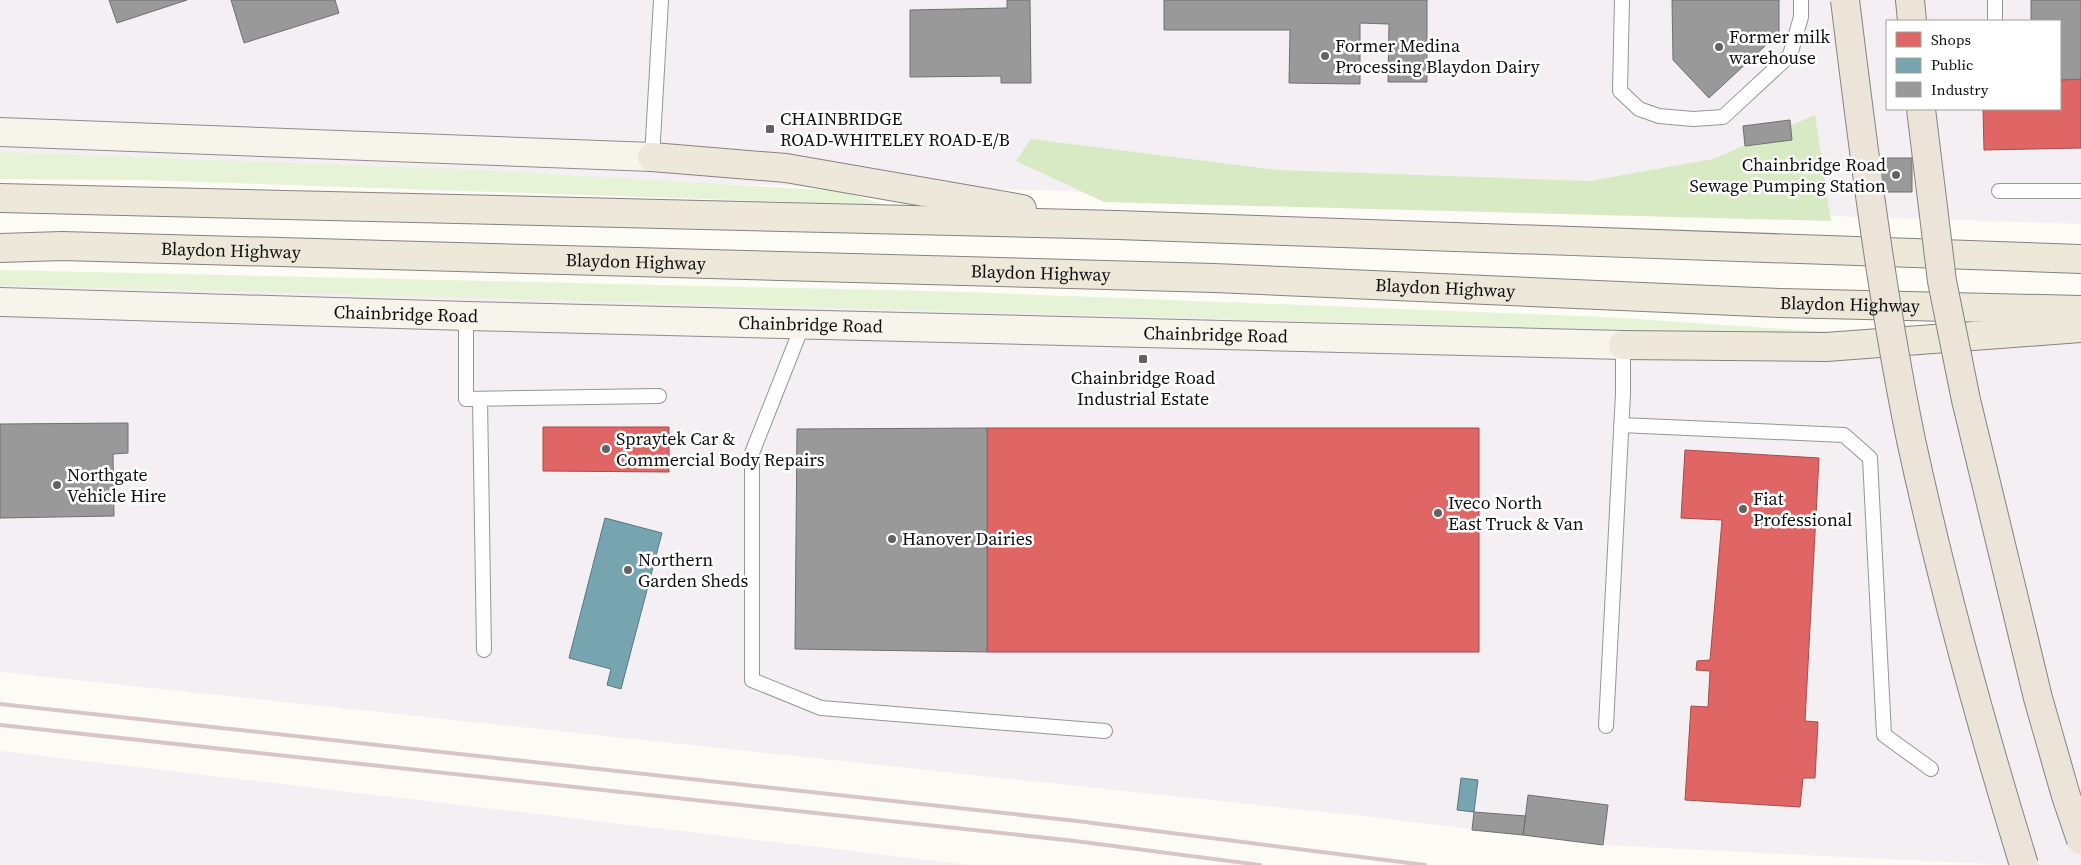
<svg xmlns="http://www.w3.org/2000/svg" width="2081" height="865" viewBox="0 0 2081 865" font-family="'Source Serif 4',serif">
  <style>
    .industrial { fill: #f4eff2; fill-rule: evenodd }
    .green { fill: #e7f3d6 }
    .forest { fill: #d8eac3 }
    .shops { fill: #e06666; stroke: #a24c4c }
    .public { fill: #76a5af; stroke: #57787f }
    .industry { fill: #999; stroke: #707070 }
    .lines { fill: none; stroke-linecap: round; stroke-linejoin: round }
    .service-casing { stroke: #969694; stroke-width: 16 }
    .secondary-casing { stroke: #8d8c8a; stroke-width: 30 }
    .primary-casing { stroke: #848381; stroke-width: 30 }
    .trunk-casing { stroke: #848381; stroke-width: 30 }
    .service { stroke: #fffefe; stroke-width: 14 }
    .secondary { stroke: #f6f4eb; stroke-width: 28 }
    .primary { stroke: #eee8da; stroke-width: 28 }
    .trunk { stroke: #ece4d8; stroke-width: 28 }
    .rail { stroke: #dac5c6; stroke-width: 4 }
    .trunk-bridge-casing { stroke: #848381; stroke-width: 30; stroke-linecap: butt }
    .trunk-bridge { stroke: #ece4d8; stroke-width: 28 }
    .poi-dot { fill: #636260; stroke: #fff; stroke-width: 2 }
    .labels { text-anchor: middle; stroke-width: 5; stroke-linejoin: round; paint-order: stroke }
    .poi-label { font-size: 18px; fill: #101010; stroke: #fff; text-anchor: start }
    .street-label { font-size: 18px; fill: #101010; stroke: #fff }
  </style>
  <rect width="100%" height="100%" fill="#fcfbf6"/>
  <path class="industrial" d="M0,0H2081V224L1035,190L431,179L0,168ZM1887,21H2060V109H1887Z
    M0,277L2081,339V865H2008L1603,845L1362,816L0,672Z
    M0,751L878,854L969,865H0Z"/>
  <path class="green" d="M0,152L478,170L841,191L885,205L141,180L0,179Z
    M0,270L967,292L1605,317L1844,333L1561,328L0,285Z"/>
  <path class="forest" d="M1815,115L1831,221L1104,202L1016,161L1031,139L1279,170L1589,181L1713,159Z"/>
  <path class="shops" d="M2081,79V148L1984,150L1983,109H2060V80Z
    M543,427H669V472L543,471Z
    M987,428H1479V652H987Z
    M1685,450L1819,458L1805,721L1818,722L1815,778H1803L1800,807L1685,800L1691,706L1708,707L1710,671L1696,670L1697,661L1710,660L1722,520L1681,518Z"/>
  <path class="public" d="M605,518L662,533L621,689L607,685L611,669L569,658Z
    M1461,778L1478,780L1474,812L1457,810Z"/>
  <path class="industry" d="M109,0H187L117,23Z
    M231,0H335L339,13L244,43Z
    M1007,0H1030L1031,83H1001V76L910,77V10L1007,8Z
    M1164,0H1427V82H1388L1389,24L1360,23V84L1289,83L1290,30H1164Z
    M1672,0H1779V33L1709,98L1673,60Z
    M2031,0H2081V79L2060,80V21H2031Z
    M1790,120L1792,140L1745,146L1743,126Z
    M1880,158H1912V192H1880Z
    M128,423V453L113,454L114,516L0,518V424Z
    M987,428V652L795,649L797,429Z
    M1528,795L1608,805L1603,845L1523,835Z
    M1474,812L1526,816L1523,835L1472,830Z"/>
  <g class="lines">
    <g class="service-casing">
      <path id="service" d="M1622,0L1620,91L1639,109L1659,116L1693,119L1723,117L1790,55L1801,17V0
        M1995,0V21
        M652,157L661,0
        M1999,191H2081
        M466,316V399L659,396
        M803,324L752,453V680L821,708L1105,731
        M480,399L484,650
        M1621,425L1844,435L1870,458L1884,735L1931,769
        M1606,726L1623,393V345"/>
    </g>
    <g class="secondary-casing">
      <g id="secondary">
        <path d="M0,132L652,157"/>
        <path id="s1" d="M0,302L466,316L1623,345"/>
      </g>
    </g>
    <g class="primary-casing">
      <g id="primary">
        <path d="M652,157L786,168L1022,209"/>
        <path d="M0,198L1117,225L2081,259"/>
        <path id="s2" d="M0,248L62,246L1214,278L1780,303L2081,310"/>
        <path d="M1623,345L1826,347L2081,328"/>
      </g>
    </g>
    <g class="trunk-casing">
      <path id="trunk" d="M1910,0L1912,21"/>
    </g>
    <use href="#service" class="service"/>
    <use href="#secondary" class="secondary"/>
    <use href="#primary" class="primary"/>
    <use href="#trunk" class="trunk"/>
    <path class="rail" d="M0,704L1077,821L1425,865
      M0,725L1075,841L1260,865"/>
    <g class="trunk-bridge-casing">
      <path id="trunk-bridge" d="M1845,0C1863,147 1881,294 1911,440C1942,583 1981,725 2024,865
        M1921,109L1942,281L1966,400L2038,698L2066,796L2081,840"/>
    </g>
    <use href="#trunk-bridge" class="trunk-bridge"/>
  </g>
  <g class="poi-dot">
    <circle cx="1719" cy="47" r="5"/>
    <circle cx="1325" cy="56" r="5"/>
    <rect x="765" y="124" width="10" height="10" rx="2.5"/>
    <circle cx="1896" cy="175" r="5"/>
    <rect x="1138" y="354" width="10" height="10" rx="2.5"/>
    <circle cx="606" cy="449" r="5"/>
    <circle cx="57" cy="485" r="5"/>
    <circle cx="1743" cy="509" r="5"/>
    <circle cx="1438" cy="513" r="5"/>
    <circle cx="892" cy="539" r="5"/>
    <circle cx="628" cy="570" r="5"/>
  </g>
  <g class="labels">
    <g class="poi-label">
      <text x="1729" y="43">Former milk<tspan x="1729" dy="21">warehouse</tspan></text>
      <text x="1335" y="52">Former Medina<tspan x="1335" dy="21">Processing Blaydon Dairy</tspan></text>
      <text x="780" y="125">CHAINBRIDGE<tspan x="780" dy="21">ROAD-WHITELEY ROAD-E/B</tspan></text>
      <text x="1886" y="171" text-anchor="end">Chainbridge Road<tspan x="1886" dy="21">Sewage Pumping Station</tspan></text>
      <text x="1143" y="384" text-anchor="middle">Chainbridge Road<tspan x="1143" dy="21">Industrial Estate</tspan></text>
      <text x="616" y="445">Spraytek Car &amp;<tspan x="616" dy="21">Commercial Body Repairs</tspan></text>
      <text x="67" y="481">Northgate<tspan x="67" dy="21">Vehicle Hire</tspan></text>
      <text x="1753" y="505">Fiat<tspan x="1753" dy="21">Professional</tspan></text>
      <text x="1448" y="509">Iveco North<tspan x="1448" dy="21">East Truck &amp; Van</tspan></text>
      <text x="902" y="545">Hanover Dairies</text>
      <text x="638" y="566">Northern<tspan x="638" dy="21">Garden Sheds</tspan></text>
    </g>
    <g class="street-label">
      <text dy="6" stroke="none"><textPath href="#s2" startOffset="231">Blaydon Highway</textPath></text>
      <text dy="6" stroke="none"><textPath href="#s2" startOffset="636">Blaydon Highway</textPath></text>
      <text dy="6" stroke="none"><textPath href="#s2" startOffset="1041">Blaydon Highway</textPath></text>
      <text dy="6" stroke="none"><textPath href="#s2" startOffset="1446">Blaydon Highway</textPath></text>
      <text dy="6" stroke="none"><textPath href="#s2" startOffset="1851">Blaydon Highway</textPath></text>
      <text dy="6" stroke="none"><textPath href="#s1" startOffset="406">Chainbridge Road</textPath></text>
      <text dy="6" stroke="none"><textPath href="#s1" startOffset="811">Chainbridge Road</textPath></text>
      <text dy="6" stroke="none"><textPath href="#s1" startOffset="1216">Chainbridge Road</textPath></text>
    </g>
  </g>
  <rect x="1886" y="20" width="175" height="90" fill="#ffffff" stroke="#9f9f9f"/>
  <rect x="1896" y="32" width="25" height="15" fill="#e06666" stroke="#9f9f9f"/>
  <text x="1931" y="45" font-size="15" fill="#101010">Shops</text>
  <rect x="1896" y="58" width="25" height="15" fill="#76a5af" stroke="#9f9f9f"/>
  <text x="1931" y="70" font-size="15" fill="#101010">Public</text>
  <rect x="1896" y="82" width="25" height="15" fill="#999999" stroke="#9f9f9f"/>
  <text x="1931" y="95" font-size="15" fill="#101010">Industry</text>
</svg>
